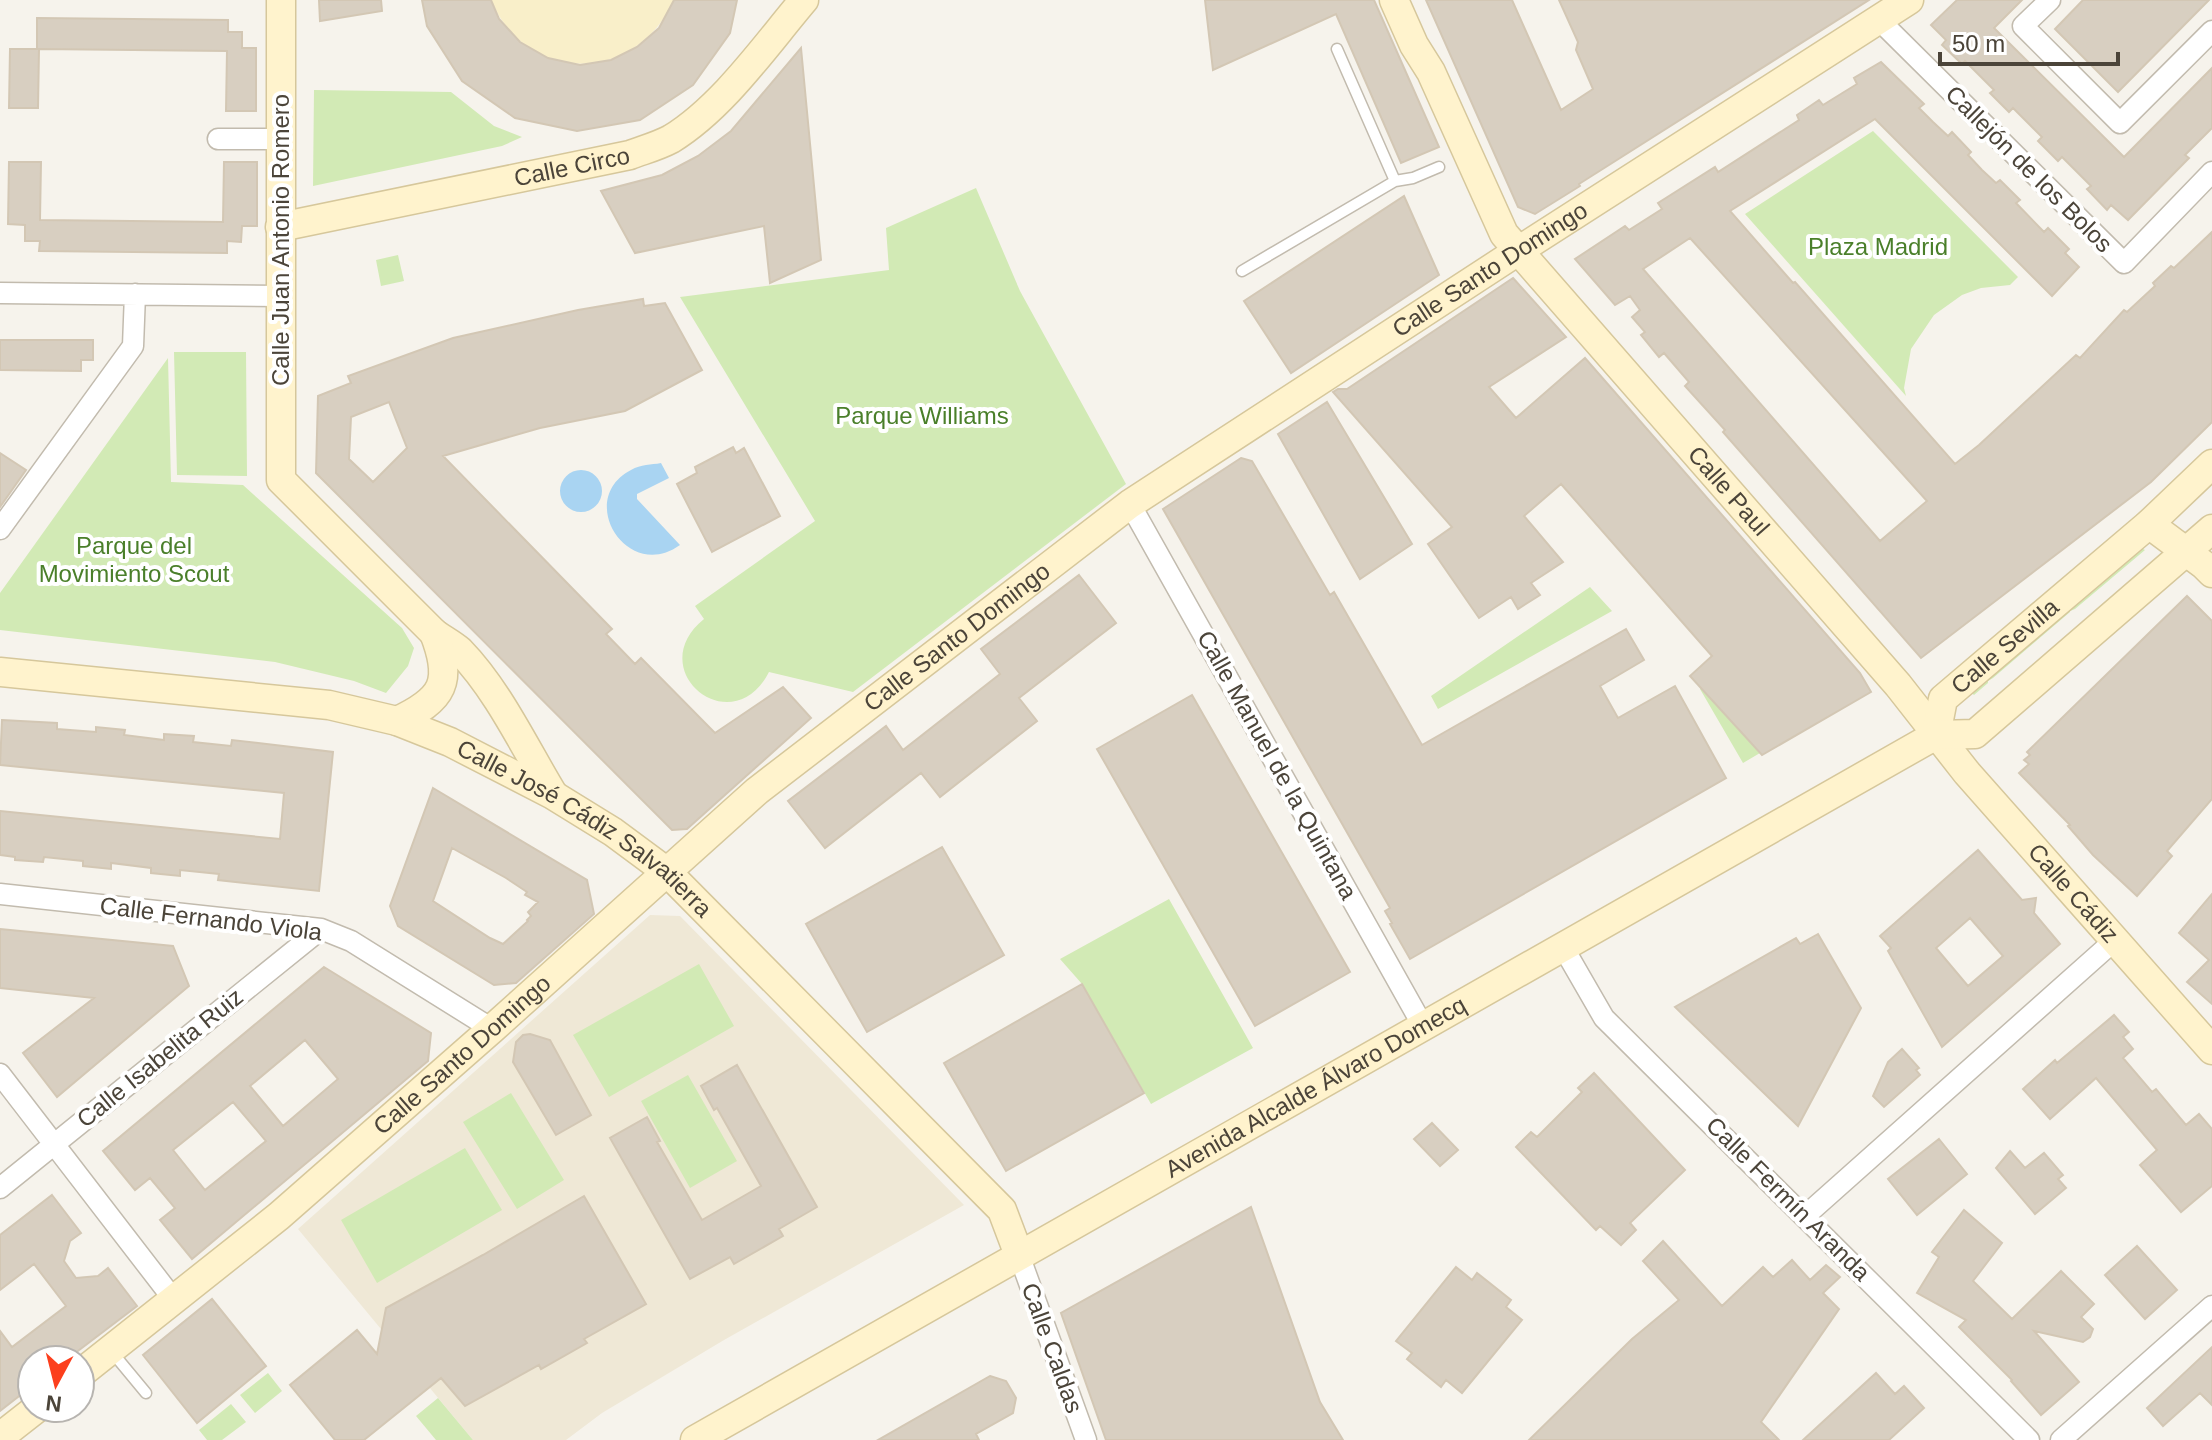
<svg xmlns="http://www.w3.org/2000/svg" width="2212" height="1440" viewBox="0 0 2212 1440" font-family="Arial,sans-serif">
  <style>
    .education { fill: #efe8d6 }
    .green { fill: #d2eab5 }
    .sand { fill: #f9efc9 }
    .water { fill: #a9d4f2 }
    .building { fill: #d8cfc1; stroke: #d3c7b4; stroke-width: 2; fill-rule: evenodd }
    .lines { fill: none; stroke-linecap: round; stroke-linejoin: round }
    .lane-casing { stroke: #c2bbae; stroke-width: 13 }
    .street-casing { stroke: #c2bbae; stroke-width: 23 }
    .secondary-casing { stroke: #d6c79b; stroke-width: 31 }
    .lane { stroke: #fff; stroke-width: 10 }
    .street { stroke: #fff; stroke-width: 20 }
    .secondary { stroke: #fff3cd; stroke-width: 28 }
    .labels { text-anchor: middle; stroke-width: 8; stroke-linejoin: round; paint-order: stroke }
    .street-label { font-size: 24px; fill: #4b4439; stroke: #fff }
    .park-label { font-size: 24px; fill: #4a7f2a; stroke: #fff }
  </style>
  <rect width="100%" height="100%" fill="#f6f3ec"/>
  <path class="education" d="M650,915L680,916L964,1205L724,1340L602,1413L566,1440H473L298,1229Z"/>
  <path class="green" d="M314,90L451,92L494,126L522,137L502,146L313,186Z
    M1873,131L2018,277L2010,285L1981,288L1962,295L1934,315L1911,349L1904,388L1906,396L1745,214Z
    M976,188L1020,291L1126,484L853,692L769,672C732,744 641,670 704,619L695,606L815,521L680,297L889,270L886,228Z
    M398,255L404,281L381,286L376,260Z
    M174,352H246L247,476L177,475Z
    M168,358L171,482L243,485L402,628L414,648L408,666L386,693L354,681L275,662L0,630V593Z
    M2141,548L2145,550L2075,609L2070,611V612L1993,678L1988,681V683L1974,695L1971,692Z
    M1590,587L1612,611L1438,709L1431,696Z
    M1702,686L1760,753L1743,763L1700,689Z
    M1169,899L1253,1048L1151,1104L1082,984L1060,959Z
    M699,964L734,1026L609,1097L573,1035Z
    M688,1075L737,1161L690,1188L641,1101Z
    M511,1093L564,1180L517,1209L463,1122Z
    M465,1148L502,1210L377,1283L341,1220Z
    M268,1373L282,1391L255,1413L240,1395Z
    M438,1398L473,1440H436L416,1416Z
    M231,1404L246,1422L222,1440H207L199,1430Z"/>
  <path class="sand" d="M491,0H674C636,84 527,86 491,0Z"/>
  <path class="water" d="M661,463L669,478L637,494V499L680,545C627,583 575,499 631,470C641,464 651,465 661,463Z
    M560 491a21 21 0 1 1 42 0a21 21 0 1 1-42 0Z"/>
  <path class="building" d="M319,0H381L382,11L320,21Z
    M422,0H491L499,19L520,42L548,58L580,65L611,60L637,47L659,28L674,0H737L730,33L693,85L640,120L577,131L515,118L462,81L427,26Z
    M1205,0H1374L1439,147L1401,163L1336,14L1213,70Z
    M1426,0H1512L1561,110L1593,89L1576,50L1578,42L1559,0H1869L1579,184L1580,186L1535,214L1518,207Z
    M1957,0H2022L1994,28L2124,157L2212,68V128L2185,155L2189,158L2128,220L2111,205L2107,210L2087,189L2091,186L2062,157L2058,161L2038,141L2042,137L2013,108L2009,112L1990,93L1994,90L1965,61L1962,64L1942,45L1946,40L1931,25Z
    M2083,0H2209L2118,92L2055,29Z
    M37,18L228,20V32H242V48H256V111H226L227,51L39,49L38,108H9L10,49H37Z
    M801,48L821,260L770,283L764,226L635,253L601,191L662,175L698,156L731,131Z
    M1881,62L1924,104L1919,108L1933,122L1948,136L1952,132L1971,152L1968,155L1982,170L1996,183L2000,180L2020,200L2016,203L2044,232L2048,228L2069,249L2065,253L2079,267L2052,296L1875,119L1730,211L1793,283L1795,282L1955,464L1979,445L2076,355L2080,358L2124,310L2127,312L2155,286L2153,283L2171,266L2174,268L2212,232V422L2151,482L1921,658L1723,432L1725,430L1685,386L1689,382L1664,353L1659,357L1641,335L1645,332L1632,317L1640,310L1630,296L1615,305L1575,259L1625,226L1629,230L1662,209L1658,203L1715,167L1718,172L1782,131L1799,120L1797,115L1819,100L1823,105L1857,84L1854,78ZM1690,238L1927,501L1880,541L1643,269Z
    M9,162H41L40,220L223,222L224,162H257V226H242L241,242L227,241V253L39,251L40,241H25V225L8,224Z
    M1404,196L1439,275L1291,373L1244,301Z
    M1513,278L1566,337L1489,387L1516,418L1585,358L1860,673L1871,692L1762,755L1690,676L1712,656L1561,484L1524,516L1563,562L1531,583L1540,595L1518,609L1511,597L1479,618L1428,544L1452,527L1333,392L1338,389H1347Z
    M643,299L644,306L665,303L702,370L625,411L540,428L443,456L612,629L606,634L635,664L641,658L715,733L783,687L811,718L687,829L672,830L316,473L318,396L351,383L348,376L453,338L578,310ZM389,402L407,448L373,482L349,459L351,417Z
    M0,340H93V360H81V371L0,370Z
    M1327,402L1412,544L1360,579L1278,434Z
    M733,447L736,453L744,448L780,516L712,552L677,484L697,473L695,467Z
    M0,453L26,470L0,507Z
    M1241,458L1252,461L1330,595L1334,592L1422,745L1626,629L1644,660L1600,686L1618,718L1675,686L1726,778L1410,959L1390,924L1392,923L1385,911L1390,908L1163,509Z
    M1079,575L1116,623L1019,698L1037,721L940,797L921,773L825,848L788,801L886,726L903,750L1000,674L981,649Z
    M2187,596L2212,621V799L2167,851L2172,856L2137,896L2093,855L2068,826L2070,825L2019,773L2029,764L2024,760L2030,755L2027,752Z
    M1192,695L1350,972L1255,1026L1097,749Z
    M2,720L57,723V729L96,732V727L125,730L124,735L164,740V734L194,736L193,742L231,746L232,740L333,752L319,891L218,880L219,874L180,870V876L151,873V868L111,863V869L83,866V861L44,857L43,862L15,860V857L0,855V811L280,839L284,793L0,765Z
    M433,788L587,880L594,914L516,983L494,985L398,926L390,906ZM452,848L506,878L527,892L525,895L538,902L528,912L531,916L527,920L528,921L503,944L490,938L433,901Z
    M942,847L1004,955L867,1032L806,924Z
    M1978,850L2022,900L2036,898L2034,913L2060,944L1942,1047L1888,951L1891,948L1880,936ZM1970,918L2003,956L1968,986L1936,948Z
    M2212,894V1004L2187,982L2209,960L2179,933Z
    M0,929L173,946L189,986L57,1097L23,1053L94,998L0,988Z
    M1818,934L1861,1008L1798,1126L1675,1007L1796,938L1800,944Z
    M324,967L431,1033L428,1061L192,1259L160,1220L175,1208L150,1178L135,1190L103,1151ZM305,1040L338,1079L283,1126L250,1086ZM233,1102L266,1141L205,1190L173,1150Z
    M1082,984L1144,1093L1006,1171L944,1063Z
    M2114,1015L2129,1032L2123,1037L2133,1049L2123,1058L2152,1092L2156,1089L2186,1125L2199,1114L2212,1129V1186L2181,1212L2140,1165L2157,1150L2096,1078L2050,1119L2023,1089L2055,1060L2057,1063Z
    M530,1034L550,1040L591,1115L556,1135L513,1062L516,1042L523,1035Z
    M1902,1049L1919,1068L1916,1070L1920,1075L1884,1107L1873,1096L1888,1062Z
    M737,1065L817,1207L779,1229L783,1236L734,1264L730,1257L690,1279L610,1138L647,1117L660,1141L657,1142L702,1220L761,1186L717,1108L714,1110L701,1086Z
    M1594,1073L1685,1170L1630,1223L1636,1230L1621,1245L1600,1226L1596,1230L1516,1147L1531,1132L1537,1137L1582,1092L1578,1088Z
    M1432,1123L1458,1150L1440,1166L1414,1139Z
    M1939,1139L1967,1174L1917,1215L1888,1179Z
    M2010,1151L2025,1168L2044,1153L2063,1175L2058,1179L2066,1188L2035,1214L1996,1168Z
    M52,1195L81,1233L70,1241L64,1261L76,1278L98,1276L108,1268L137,1306L66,1360H32V1386L0,1411V1331L12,1347L66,1306L34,1264L0,1290V1235Z
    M584,1196L646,1304L584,1339L587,1343L541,1369L539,1365L465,1406L441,1378L364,1440H335L290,1385L357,1330L377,1354L386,1308L483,1255Z
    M1251,1207L1320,1402L1343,1440H1106L1061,1313Z
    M1964,1210L2002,1243L1973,1281L2012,1319L2061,1271L2094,1304L2081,1317L2093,1329L2090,1337L2083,1342L2034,1331L2079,1382L2041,1415L2011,1381L2012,1380L1959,1327L1966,1320L1917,1293L1939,1257L1932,1252Z
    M1663,1241L1722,1306L1763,1267L1773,1277L1792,1260L1810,1280L1826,1265L1840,1277L1823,1293L1839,1309L1761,1422L1779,1440H1529L1632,1339L1679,1300L1643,1261Z
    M2137,1246L2177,1290L2145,1319L2105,1275Z
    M1456,1267L1472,1280L1477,1273L1511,1300L1506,1307L1522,1320L1462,1393L1446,1380L1441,1387L1407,1359L1412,1353L1396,1341Z
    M212,1299L266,1366L197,1423L143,1355Z
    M2212,1347V1405L2200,1393L2163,1426L2147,1408Z
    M1876,1373L1895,1394L1904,1386L1924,1408L1889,1440H1803Z
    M990,1376L1006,1381L1016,1398L1013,1413L976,1434L979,1440H878Z"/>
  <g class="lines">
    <g class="lane-casing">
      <path id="lane" d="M1337,49L1395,181L1413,178L1439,167
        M1242,271L1395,181
        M112,1352L146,1393"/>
    </g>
    <g class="street-casing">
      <path id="street" d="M2050,0L2023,26L2120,123L2212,31
        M1879,20L2124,263L2212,172
        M218,139H267
        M0,293L281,296
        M1130,504L1423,1026
        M0,529L133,346L135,294
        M0,894L321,929L351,941L492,1029
        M1563,947L1604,1018L2029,1440
        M0,1074L174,1300
        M0,1188L321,929
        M1805,1216L2115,940
        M1019,1255L1086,1440
        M2061,1440L2212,1306"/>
    </g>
    <g class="secondary-casing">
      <g id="secondary">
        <path d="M281,0V480L434,633C442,639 452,644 460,651C498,690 525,748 553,794"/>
        <path id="s1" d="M1394,0L1414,45L1431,72L1504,234L1898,685L1967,773L2212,1050"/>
        <path id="s2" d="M280,227L630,155C643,150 658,146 671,139C723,107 765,46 804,0"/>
        <path d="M2149,524L2204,565L2212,573"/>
        <path id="s3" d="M0,672L329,705L397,721L450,742L553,795L613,832L667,872L1002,1210L1019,1255"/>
        <path d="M397,721C444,699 453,682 434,633"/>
        <path id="s4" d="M1936,735L1943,699L2149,524L2212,464"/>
        <path id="s5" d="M80,1374L279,1216L492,1029L757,791L1130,504L1518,251L1909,0"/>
        <path d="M0,1437L37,1408"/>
        <path id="s6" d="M695,1440L1936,735L1975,734L2212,529"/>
      </g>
    </g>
    <use href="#lane" class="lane"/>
    <use href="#street" class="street"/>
    <use href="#secondary" class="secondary"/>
  </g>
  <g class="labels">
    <g class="street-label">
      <text dy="8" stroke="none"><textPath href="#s2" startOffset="298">Calle Circo</textPath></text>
      <text transform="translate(2029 169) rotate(45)" y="8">Callejón de los Bolos</text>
      <text transform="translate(281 240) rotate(-90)" y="8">Calle Juan Antonio Romero</text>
      <text dy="8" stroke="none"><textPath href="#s5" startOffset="1794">Calle Santo Domingo</textPath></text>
      <text dy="8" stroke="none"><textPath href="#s1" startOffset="600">Calle Paul</textPath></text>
      <text dy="8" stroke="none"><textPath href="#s5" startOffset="1146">Calle Santo Domingo</textPath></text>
      <text dy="8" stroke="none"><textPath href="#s4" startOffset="118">Calle Sevilla</textPath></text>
      <text transform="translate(1277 765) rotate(61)" y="8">Calle Manuel de la Quintana</text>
      <text dy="8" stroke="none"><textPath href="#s3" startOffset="618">Calle José Cádiz Salvatierra</textPath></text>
      <text dy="8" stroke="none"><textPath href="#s1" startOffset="1130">Calle Cádiz</textPath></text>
      <text transform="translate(211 919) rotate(7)" y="8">Calle Fernando Viola</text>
      <text dy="8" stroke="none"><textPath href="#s5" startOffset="498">Calle Santo Domingo</textPath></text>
      <text transform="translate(160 1058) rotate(-39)" y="8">Calle Isabelita Ruiz</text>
      <text dy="8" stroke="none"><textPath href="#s6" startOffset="714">Avenida Alcalde Álvaro Domecq</textPath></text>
      <text transform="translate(1788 1199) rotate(45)" y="8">Calle Fermín Aranda</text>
      <text transform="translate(1052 1348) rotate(70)" y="8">Calle Caldas</text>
    </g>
    <g class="park-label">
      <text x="1878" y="255">Plaza Madrid</text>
      <text x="922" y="424">Parque Williams</text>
      <text x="134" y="554">Parque del<tspan x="134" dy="28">Movimiento Scout</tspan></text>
    </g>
  </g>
  <g transform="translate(56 1384) rotate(187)"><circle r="38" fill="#ffffff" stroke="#b7b4b0" stroke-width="2"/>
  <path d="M0-6L14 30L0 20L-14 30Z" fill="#fc3f1d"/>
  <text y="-12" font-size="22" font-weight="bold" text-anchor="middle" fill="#4b4439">N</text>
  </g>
  <path d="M1940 52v12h178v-12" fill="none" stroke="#4b4439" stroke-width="4"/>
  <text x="1952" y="52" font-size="24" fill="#4b4439" stroke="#ffffff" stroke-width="6" paint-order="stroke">50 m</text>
</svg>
